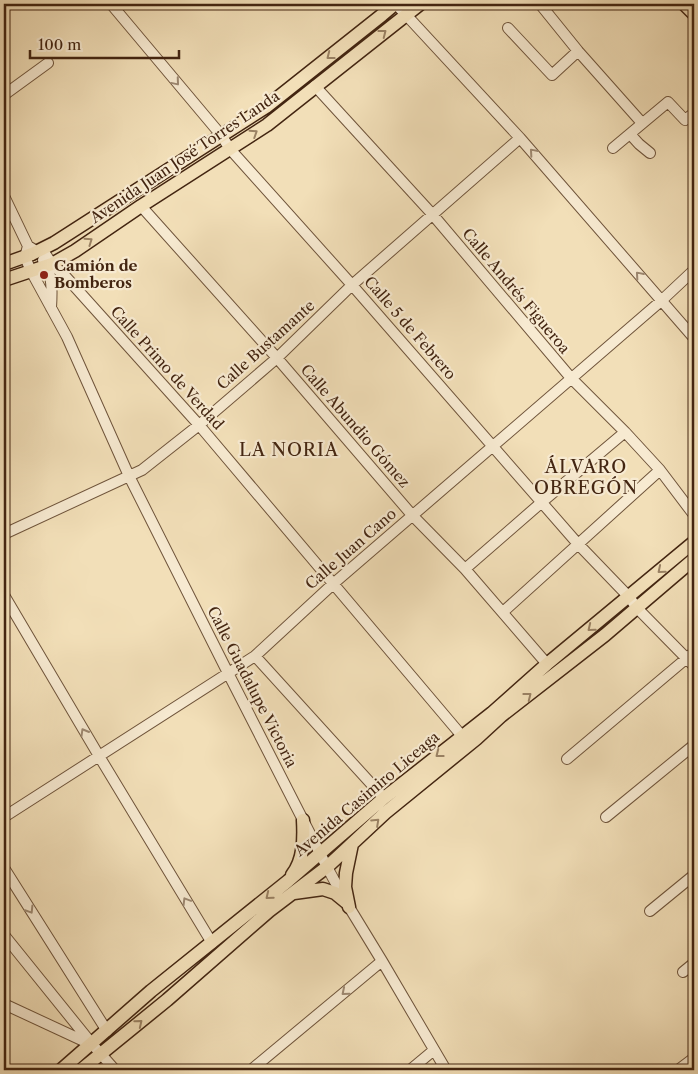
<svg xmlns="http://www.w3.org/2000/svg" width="698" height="1074" viewBox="0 0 698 1074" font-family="'Libre Caslon Text',serif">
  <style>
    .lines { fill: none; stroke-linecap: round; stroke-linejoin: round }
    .minor-casing { stroke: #6f543b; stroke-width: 12 }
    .major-casing { stroke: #432511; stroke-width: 15 }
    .minor { stroke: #f7ead1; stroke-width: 10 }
    .major { stroke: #f2dfb8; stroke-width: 12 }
    .oneway { stroke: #9a8264 }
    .oneway2 { stroke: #9d8871 }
    .poi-dot { fill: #8f2418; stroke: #f7ead1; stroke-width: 2 }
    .labels { text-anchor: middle; stroke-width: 4.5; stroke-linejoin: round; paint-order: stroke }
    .street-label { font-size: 15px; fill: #432511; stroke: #f7ead1 }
    .poi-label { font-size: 15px; font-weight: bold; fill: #432511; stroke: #f7ead1; text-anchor: start }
    .quarter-label { font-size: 18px; letter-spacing: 1px; fill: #432511; stroke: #f7ead1 }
  </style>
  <rect width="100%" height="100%" fill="#f2dfb8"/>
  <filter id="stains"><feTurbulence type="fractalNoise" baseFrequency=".004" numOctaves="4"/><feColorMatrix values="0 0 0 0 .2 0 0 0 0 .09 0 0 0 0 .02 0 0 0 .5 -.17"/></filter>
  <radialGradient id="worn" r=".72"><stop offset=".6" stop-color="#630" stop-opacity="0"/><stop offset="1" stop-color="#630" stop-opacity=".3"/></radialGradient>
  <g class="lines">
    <g class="minor-casing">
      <path id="minor" d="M111,4L221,135L230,149L352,285L578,544L629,597L637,608L694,666
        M396,4L520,138L694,338
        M540,4L578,51L642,123
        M508,28L552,75L578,51
        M315,86L433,215L571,378L625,432L660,470L694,515
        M4,95L48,63
        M630,134L639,144L650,153
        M613,148L668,102L685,120L694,113
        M4,196L28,246L33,249
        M141,206L277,358L412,515L465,569L547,664
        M28,246L25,257L31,271L67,337L129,476L228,673L327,867L346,902L382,961L446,1070
        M42,249L52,264L66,277L199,425L462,736
        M43,260C53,274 52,291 51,308
        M4,534L142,470L199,425L277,358L352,285L520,138
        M465,569L542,502L625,432
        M4,595L99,756L212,943
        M503,612L660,470
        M255,656L384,798
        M567,759L694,652
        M4,817L255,656L333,584L493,446L661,301L694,270
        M606,817L694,745
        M4,868L107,1031
        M650,911L694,875
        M4,935L92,1044L115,1070
        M683,972L694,963
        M4,1004L88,1043
        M251,1070L382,961
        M410,1070L434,1050
        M678,1070L694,1058"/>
    </g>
    <g class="major-casing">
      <path id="major" d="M684,4L694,14
        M4,264L32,254L54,243L266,107L382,15L395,4
        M4,280L52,264L75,251L141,206L267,125L420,4
        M292,875C304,860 304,838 303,820
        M294,893L323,889L335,893L346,902
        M349,907L345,887L346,873L352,844
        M61,1070L151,991L288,881L384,798L492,713L547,664L694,542
        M81,1070L167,1000L269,911L327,867L385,813L476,739L501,716L605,635L694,559"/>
    </g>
    <use href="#minor" class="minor"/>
    <use href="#major" class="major"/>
  </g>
  <defs><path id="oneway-chevron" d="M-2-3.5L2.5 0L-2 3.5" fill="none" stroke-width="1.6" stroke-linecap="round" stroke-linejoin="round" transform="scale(1.25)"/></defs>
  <g class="oneway">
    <use href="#oneway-chevron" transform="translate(383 33) rotate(-38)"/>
    <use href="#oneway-chevron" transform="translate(330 56) rotate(142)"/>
    <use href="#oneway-chevron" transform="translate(254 133) rotate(-33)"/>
    <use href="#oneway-chevron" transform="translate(89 241) rotate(-35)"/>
    <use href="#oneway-chevron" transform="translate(661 570) rotate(140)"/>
    <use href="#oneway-chevron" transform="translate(591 628) rotate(141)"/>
    <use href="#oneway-chevron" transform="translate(528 696) rotate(-38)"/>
    <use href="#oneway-chevron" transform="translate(439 754) rotate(142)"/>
    <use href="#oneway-chevron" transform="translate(376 822) rotate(-43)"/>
    <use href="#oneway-chevron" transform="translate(269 896) rotate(141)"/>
    <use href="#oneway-chevron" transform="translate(139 1023) rotate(-39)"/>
  </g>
  <g class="oneway2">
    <use href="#oneway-chevron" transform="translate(176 82) rotate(50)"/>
    <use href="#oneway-chevron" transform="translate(533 152) rotate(-131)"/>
    <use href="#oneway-chevron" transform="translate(639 275) rotate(-131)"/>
    <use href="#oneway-chevron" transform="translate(84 732) rotate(-120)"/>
    <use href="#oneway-chevron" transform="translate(186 901) rotate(-121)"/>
    <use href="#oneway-chevron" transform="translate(30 910) rotate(58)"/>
    <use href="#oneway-chevron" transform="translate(345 992) rotate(140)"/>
  </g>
  <circle class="poi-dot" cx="44" cy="275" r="5"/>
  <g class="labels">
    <g class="street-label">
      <text transform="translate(185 157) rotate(-34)" y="5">Avenida Juan José Torres Landa</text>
      <text transform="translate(516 291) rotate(50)" y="5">Calle Andrés Figueroa</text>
      <text transform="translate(410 328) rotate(49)" y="5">Calle 5 de Febrero</text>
      <text transform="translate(266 345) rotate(-42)" y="5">Calle Bustamante</text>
      <text transform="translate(167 368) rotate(48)" y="5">Calle Primo de Verdad</text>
      <text transform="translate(355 426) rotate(49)" y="5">Calle Abundio Gómez</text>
      <text transform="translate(351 549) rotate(-41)" y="5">Calle Juan Cano</text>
      <text transform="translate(252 687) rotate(63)" y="5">Calle Guadalupe Victoria</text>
      <text transform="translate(367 794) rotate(-40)" y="5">Avenida Casimiro Liceaga</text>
    </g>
    <g class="poi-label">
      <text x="54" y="271">Camión de<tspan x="54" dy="17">Bomberos</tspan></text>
    </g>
    <g class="quarter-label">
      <text x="289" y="456">LA NORIA</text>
      <text x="586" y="473">ÁLVARO<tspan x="586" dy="21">OBREGÓN</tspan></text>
    </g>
  </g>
  <rect width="698" height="1074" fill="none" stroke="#f2dfb8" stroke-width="20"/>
  <rect x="5" y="5" width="688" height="1064" fill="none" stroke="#432511" stroke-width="2.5"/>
  <rect x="10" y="10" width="678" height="1054" fill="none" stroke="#432511"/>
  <path d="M30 50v8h149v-8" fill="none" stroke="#432511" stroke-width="2.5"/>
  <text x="38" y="50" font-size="15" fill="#432511" stroke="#f7ead1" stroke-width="4" paint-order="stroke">100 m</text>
  <rect width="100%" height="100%" filter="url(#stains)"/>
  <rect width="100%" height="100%" fill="url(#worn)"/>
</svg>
